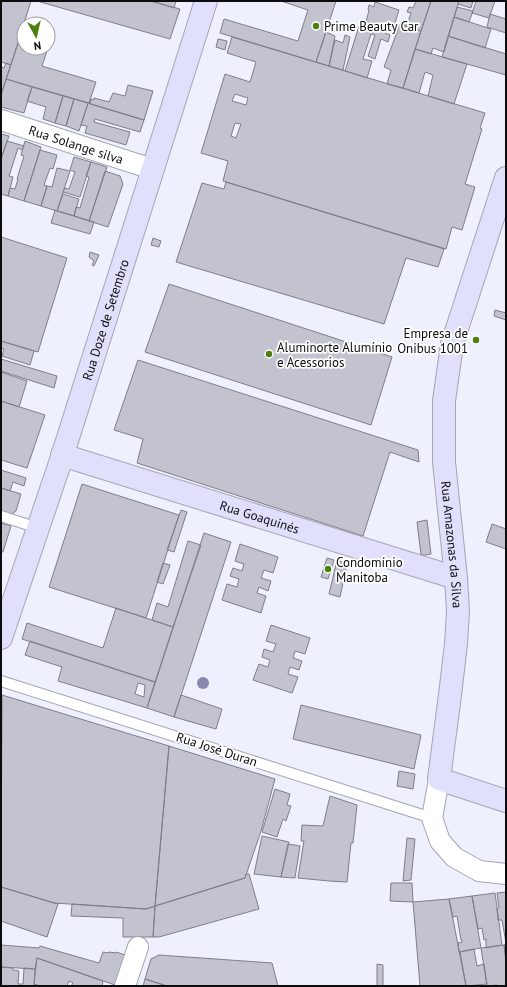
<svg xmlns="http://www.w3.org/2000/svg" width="507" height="987" viewBox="0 0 507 987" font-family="'PT Sans',sans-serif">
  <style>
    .building { fill: #c2c3cf; stroke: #7d7e89; fill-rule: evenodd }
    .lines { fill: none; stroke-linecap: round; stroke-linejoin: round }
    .lane-casing { stroke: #a4a5b1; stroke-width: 12 }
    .street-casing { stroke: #a4a5b1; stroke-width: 22 }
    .secondary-casing { stroke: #a4a5b1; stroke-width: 24 }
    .lane { stroke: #fff; stroke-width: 10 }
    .street { stroke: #fff; stroke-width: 20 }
    .secondary { stroke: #e0e0fd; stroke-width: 22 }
    .tree { fill: #8888af }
    .poi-dot { fill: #4e7e0c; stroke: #fff; stroke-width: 1.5 }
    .labels { text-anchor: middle; stroke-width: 3.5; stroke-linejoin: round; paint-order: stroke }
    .poi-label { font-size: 13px; fill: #0b0c0f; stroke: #fff; text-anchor: start }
    .street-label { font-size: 13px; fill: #0b0c0f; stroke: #fff }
  </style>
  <rect width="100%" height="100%" fill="#eff0fd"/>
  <path class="building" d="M1,1H31L11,65L1,62Z
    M37,1H150L180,9L170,39Z
    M155,1H176L174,8L155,2Z
    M281,1H336L316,62L220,33L224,19L298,41L308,10Z
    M416,1H431L421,31L402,24L403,21L408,22L411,13L407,12L409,7L413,8Z
    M431,1H459L444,52L433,48L431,54L415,49Z
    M459,1H473L471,8L458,4Z
    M476,1H495L489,18L472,13Z
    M375,2L399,10L394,26L388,25L385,33L390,35L388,42L381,39L375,59L368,56L375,35L371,34L363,59L372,61L367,78L345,71L359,26L372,30L373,24L366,22L369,10H368L369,5L374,7Z
    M457,7L473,11L469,22L454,17Z
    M490,14L506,19V33L487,27Z
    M454,17L491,29L485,48L448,36Z
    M400,24L421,31L403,88L387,84L391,70L384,67Z
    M326,32L335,36L329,66L316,62Z
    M21,34L24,35V48H48L42,66L96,82L89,103L6,79Z
    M345,35L350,37L343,70L329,66L335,40L343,43Z
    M448,36L506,54V75L442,57Z
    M232,37L485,113L480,128L482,129L465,184L475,187L462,230L452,227L446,249L223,181L228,161L201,153L225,74L250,82L256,62L227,53ZM235,94L248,98L246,105L232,101ZM235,123L241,124L236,138L231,136Z
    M218,39L227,41L225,50L216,47Z
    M415,49L467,64L454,104L428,96L433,75L425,72L419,93L403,88Z
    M6,63L11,65L1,95V67L4,68Z
    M6,79L32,87L24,113L1,107V95Z
    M128,85L153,91L144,120L90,104L91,99L94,100V98L109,102L113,93L125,96Z
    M32,87L63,96L55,123L43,119L46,107L27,101Z
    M63,96L74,99L66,126L55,123Z
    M74,99L88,103L79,131L66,126Z
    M88,103L144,120L140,132L95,119L94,122L130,132L126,145L85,133L87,126L81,125Z
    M1,134L9,136L1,159Z
    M7,141L24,146L22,150L18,148L9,176L13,177L8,196L1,194V159Z
    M25,141L41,147L24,201L8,196L10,188L15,189L18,179H17L24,156L21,155Z
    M40,150L57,155L53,169L50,168L44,185L47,186L41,206L24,201Z
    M74,157L91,162L80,197L63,192L65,188L69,189L75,172L70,170Z
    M91,162L107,167L89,221L74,216L76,207L80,208L89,177L86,176Z
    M57,168L70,171L57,211L41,206L47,186L52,187Z
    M105,171L120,176L123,184L108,227L89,221Z
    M226,182L444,249L438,267L406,258L384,324L176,262L202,183L224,189Z
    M63,194L79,199L74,216L57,211Z
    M55,210L94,222L90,234L51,223Z
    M1,237L67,258L38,352L1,341Z
    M153,238L161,241L159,247L151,245Z
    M90,252L99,255L94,266L92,265L94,261L89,257Z
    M169,284L392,357L371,425L145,352Z
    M495,310L506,313V320L494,316Z
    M1,341L34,351L30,365L2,356L4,349L1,348Z
    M1,359L57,376L54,388L1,371Z
    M138,360L418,450L419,462L390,452L363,536L137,463L143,439L114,430Z
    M1,372L27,381L19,407L1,401Z
    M1,401L45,415L27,468L1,460Z
    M1,470L26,478L24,486L13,482L10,491L1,488Z
    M82,484L179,515L146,618L49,587Z
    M1,488L21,494L16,511L10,515L1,512Z
    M181,510L187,512L174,552L167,550Z
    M427,520L431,554L425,555H421L417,522Z
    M1,523L11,526L3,552H1Z
    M492,524L506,529V549L486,542Z
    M204,533L231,542L174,717L147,708Z
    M188,541L201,545L173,627L152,620L157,603L168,607Z
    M240,544L278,557L273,573L264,570L261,578L271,581L268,591L259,587L257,593L266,596L261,613L222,600L227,584L237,587L239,579L230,576L233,568L242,571L244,564L235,561Z
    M327,558L334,560L328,579L321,577Z
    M337,560L347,564L340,597L329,594Z
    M163,563L170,565L163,584L157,582Z
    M116,608L173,627L155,682L22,639L27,623L103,648Z
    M271,625L310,638L305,654L295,651L293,658L302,661L299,670L290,667L288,674L298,677L292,693L253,680L259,664L268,667L270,660L262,657L264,649L273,652L276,644L266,641Z
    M30,641L155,682L147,708L58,681L62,667L25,655ZM138,683L145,685L144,697L135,694Z
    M2,695L169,746L155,906L146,909L54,903L1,887Z
    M181,695L222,709L216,729L174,717Z
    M301,705L421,735L414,769L293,739Z
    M169,746L275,779L261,831L245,878L155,906Z
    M399,771L415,774L413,789L397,786Z
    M275,789L290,794L287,805L291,806L286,821L283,819L277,837L262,832Z
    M330,796L357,805L353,843H351L347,882L329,881L298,878L304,841H301L302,825L323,826Z
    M262,836L289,842L281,877L254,874Z
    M407,838L415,839L411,880L403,881Z
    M288,844L300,846L295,878L281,877Z
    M246,874H249L259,909L159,937H153L155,906L245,878Z
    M391,883H412L413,902L390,901Z
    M1,887L58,904L47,937L1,921Z
    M506,892V943L502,920H498L497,909L499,908L497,893Z
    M495,893L502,945L486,948V939L484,940L482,928L478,929L472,896Z
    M472,896L481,948L459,952L458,943L462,942V940H461L457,916L453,917L449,899Z
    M449,899L466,986H420L413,902Z
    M72,904L146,909L155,906L153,937H123V918L71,916Z
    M506,944V961L504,945Z
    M1,945L39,948L40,946L99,963L103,952L108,953L109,952L116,953V952L125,955L115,985L37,958L35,969L1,967Z
    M504,945L506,961V986H497V985L487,986L481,948Z
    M474,949L477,966L484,964L487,984L466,986L460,952Z
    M159,955L272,963L278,986H167L145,979L151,959Z
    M37,958L103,981L102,986H71L73,983L69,981L67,986H40L34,984Z
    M377,964L383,965V986H377Z
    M1,967L13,968V970L19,971L18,984H23L24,968L35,969L34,986H1Z
    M145,979L167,986H143Z"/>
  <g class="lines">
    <g class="lane-casing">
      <path id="lane" d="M1,516L38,528
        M1,681L432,818"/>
    </g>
    <g class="street-casing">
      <g id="street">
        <path id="s1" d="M1,120L152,169"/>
        <path d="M439,779L432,818L440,841L454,857L479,871L506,874"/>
        <path d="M125,986L138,947"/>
      </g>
    </g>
    <g class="secondary-casing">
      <g id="secondary">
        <path id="s2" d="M506,178L452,344L444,401V462L456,578L458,611L456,644L450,695L439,779L506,801"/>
        <path id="s3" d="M62,455L456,578"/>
        <path id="s4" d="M1,638L61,460L206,1"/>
      </g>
    </g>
    <use href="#lane" class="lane"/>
    <use href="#street" class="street"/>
    <use href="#secondary" class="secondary"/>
  </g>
  <circle class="tree" cx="203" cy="683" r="6"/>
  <g class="poi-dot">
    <circle cx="316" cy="26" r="4"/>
    <circle cx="476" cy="340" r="4"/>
    <circle cx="269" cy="354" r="4"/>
    <circle cx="328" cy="569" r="4"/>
  </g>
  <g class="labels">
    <g class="poi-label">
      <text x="324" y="31">Prime Beauty Car</text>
      <text x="468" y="338" text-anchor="end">Empresa de<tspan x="468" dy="15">Onibus 1001</tspan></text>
      <text x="277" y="352">Aluminorte Alumínio<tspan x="277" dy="15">e Acessorios</tspan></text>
      <text x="336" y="567">Condomínio<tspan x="336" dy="15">Manitoba</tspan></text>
    </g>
    <g class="street-label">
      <text dy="5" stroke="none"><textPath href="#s1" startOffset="79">Rua Solange silva</textPath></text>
      <text dy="5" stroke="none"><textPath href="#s4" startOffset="335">Rua Doze de Setembro</textPath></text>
      <text dy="5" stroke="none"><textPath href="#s3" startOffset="207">Rua Goaquinés</textPath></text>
      <text dy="5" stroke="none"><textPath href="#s2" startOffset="376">Rua Amazonas da Silva</textPath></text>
      <text transform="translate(217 749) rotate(18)" y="5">Rua José Duran</text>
    </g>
  </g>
  <rect width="507" height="987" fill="none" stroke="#0b0c0f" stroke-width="4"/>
  <g transform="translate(36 36) rotate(172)"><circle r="19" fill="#ffffff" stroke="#9d9e9f"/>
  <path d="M0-3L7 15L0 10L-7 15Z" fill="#4e7e0c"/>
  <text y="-6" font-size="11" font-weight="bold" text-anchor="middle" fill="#0b0c0f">N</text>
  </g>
</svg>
